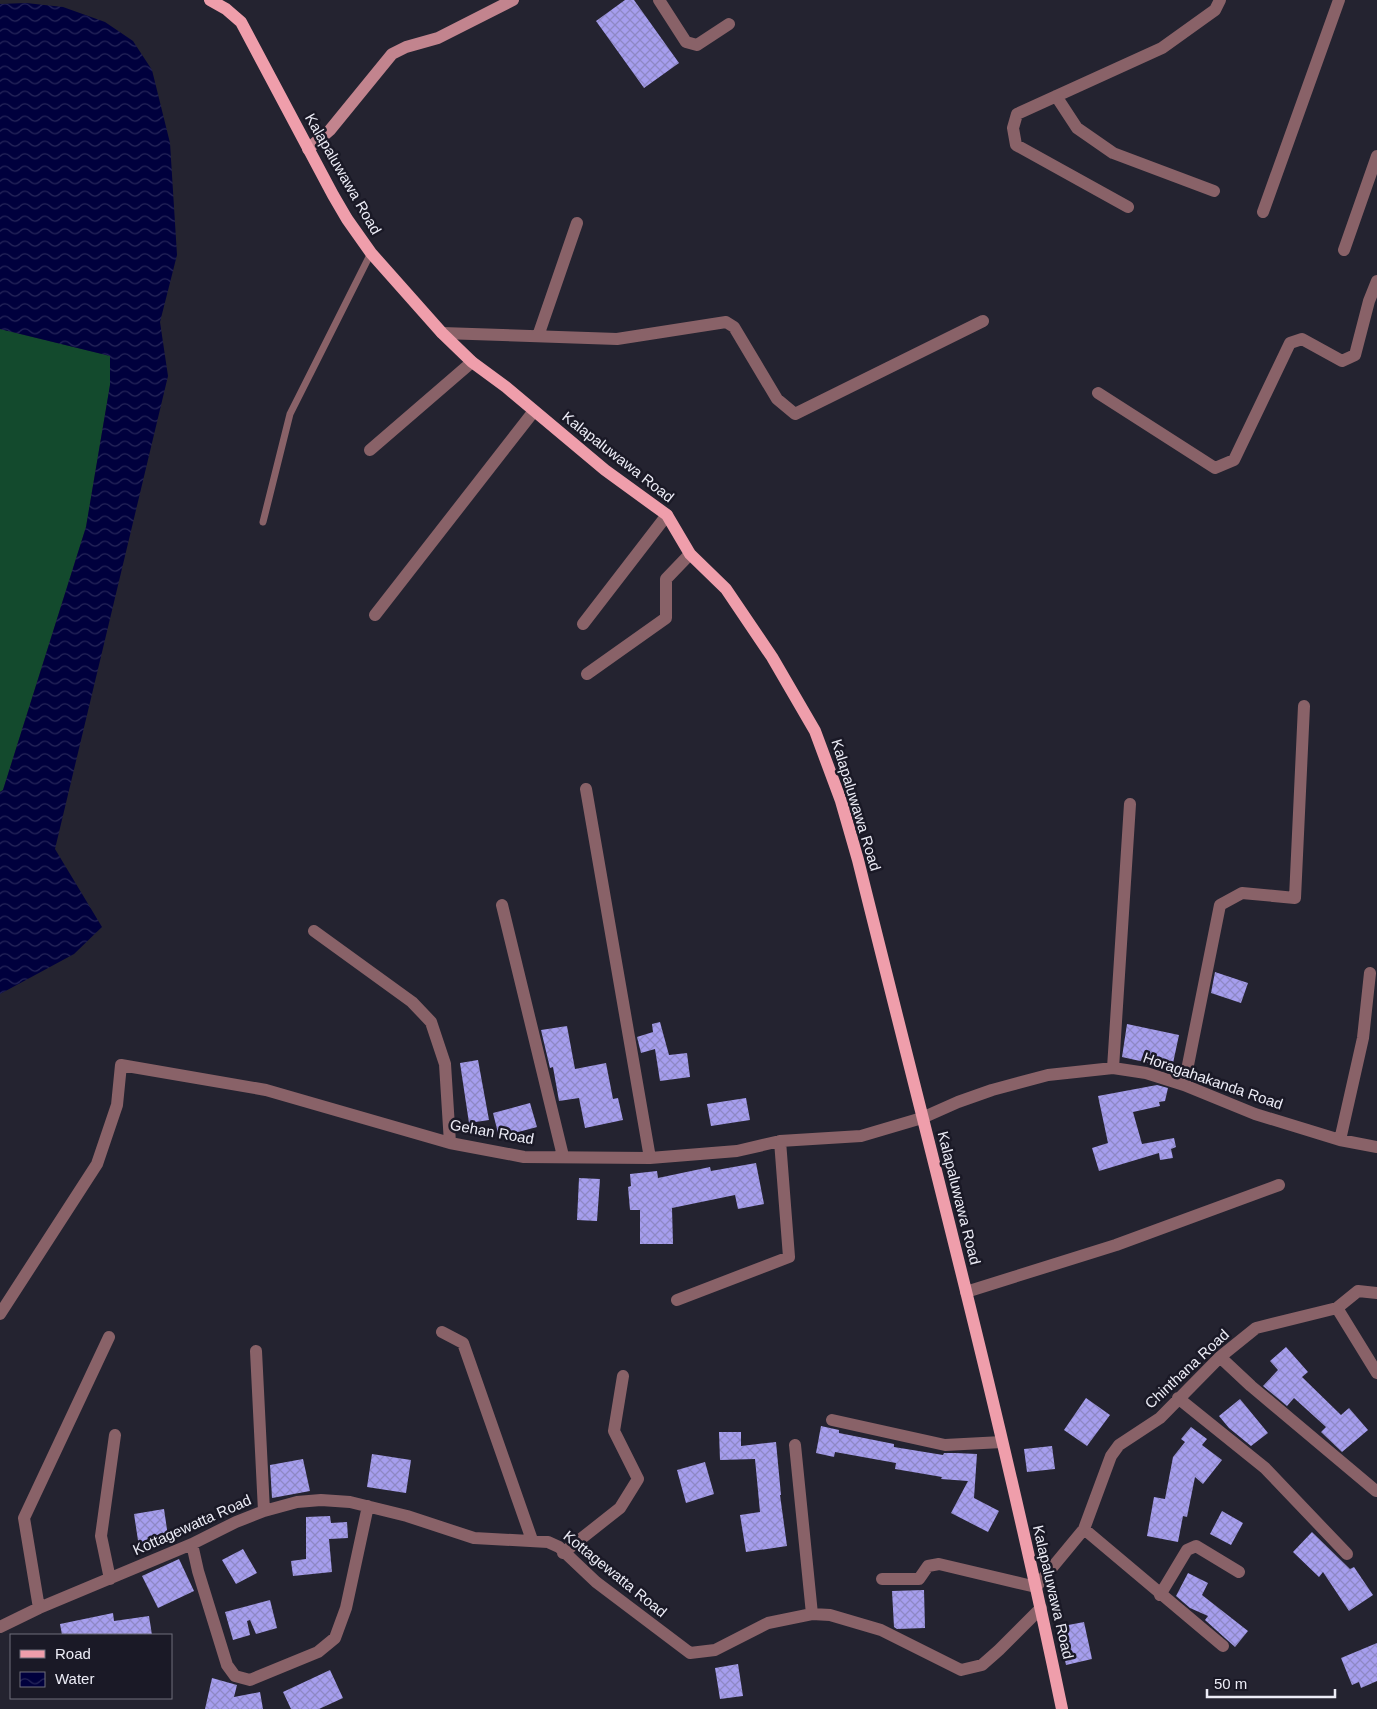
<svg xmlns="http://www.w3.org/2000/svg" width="1377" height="1709" viewBox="0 0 1377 1709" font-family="Arial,sans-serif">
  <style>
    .pitch { fill: #134a2d }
    .water { fill: url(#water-waves) }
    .building { fill: url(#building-cross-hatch) }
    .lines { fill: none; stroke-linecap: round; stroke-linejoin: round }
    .lane { stroke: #896268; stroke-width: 7 }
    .street { stroke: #896268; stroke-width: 12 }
    .secondary { stroke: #c2848e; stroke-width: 12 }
    .primary { stroke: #ef9eab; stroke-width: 12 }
    .labels { text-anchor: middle; stroke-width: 5; stroke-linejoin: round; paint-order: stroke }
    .street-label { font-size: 15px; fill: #ededf7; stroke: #1a1926 }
  </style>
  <defs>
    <pattern id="water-waves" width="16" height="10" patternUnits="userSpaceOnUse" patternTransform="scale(1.25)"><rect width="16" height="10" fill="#00003d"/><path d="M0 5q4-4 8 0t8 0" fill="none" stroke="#26265a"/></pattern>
    <pattern id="building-cross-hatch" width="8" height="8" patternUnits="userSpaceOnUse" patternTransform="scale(1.25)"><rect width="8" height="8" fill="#a69eee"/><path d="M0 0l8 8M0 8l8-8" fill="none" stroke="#8e88c5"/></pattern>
  </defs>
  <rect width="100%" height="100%" fill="#242330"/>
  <path class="pitch" d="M0,329L111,356L110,385L86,527L3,790L0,792Z"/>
  <path class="water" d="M26,3L63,7L105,22L133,41L152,70L170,143L177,255L160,322L168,376L55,849L102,927L74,954L0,994V792L3,790L86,527L110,385V356L0,329V4Z"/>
  <path class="building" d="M625,0H634L679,63L644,88L596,21Z
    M1215,972L1248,983L1241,1003L1211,993Z
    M660,1022L669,1055L687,1053L690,1077L660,1081L655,1049L641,1053L637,1037L653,1032L652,1024Z
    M1127,1024L1179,1035L1172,1068L1122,1057Z
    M567,1026L575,1069L606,1063L613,1099L618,1098L623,1120L585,1128L579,1098L559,1101L553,1067L550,1068L541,1030Z
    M478,1060L489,1120L469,1123L460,1063Z
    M1157,1085L1168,1088L1165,1101L1159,1102L1160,1106L1133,1112L1142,1144L1174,1138L1176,1147L1171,1149L1173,1158L1160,1160L1159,1153L1099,1171L1092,1148L1108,1143L1098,1096Z
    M746,1098L750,1120L711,1126L707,1104Z
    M530,1103L537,1127L499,1137L493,1113Z
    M756,1163L764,1204L738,1209L735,1195L672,1208L673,1244H640V1210H630L628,1187L631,1186L630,1174L657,1171L658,1178L710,1167L711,1171Z
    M579,1178L600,1179L597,1221L577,1220Z
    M1286,1347L1308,1372L1302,1377L1341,1415L1349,1408L1368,1430L1342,1452L1321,1432L1326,1427L1294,1398L1287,1406L1263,1386L1278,1370L1270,1361Z
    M1086,1398L1110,1415L1087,1446L1064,1430Z
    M1240,1399L1268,1433L1251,1446L1229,1428L1219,1416Z
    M821,1426L839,1430V1433L894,1444V1447L943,1455L944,1453H955L977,1454L974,1498L999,1511L988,1532L951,1513L968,1481L941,1479L942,1477L895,1469L896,1463L835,1452L834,1457L816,1453Z
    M1191,1427L1207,1439L1202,1445L1222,1460L1203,1484L1195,1477L1187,1517L1183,1516L1178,1542L1147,1536L1154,1497L1165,1499L1173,1457L1185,1442L1181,1439Z
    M719,1432H741V1446L776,1442L781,1495H780L787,1546L746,1552L740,1515L760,1512L755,1459L720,1460Z
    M1052,1446L1055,1469L1027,1472L1024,1449Z
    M372,1454L411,1460L406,1493L367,1487Z
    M303,1459L310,1491L272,1498L270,1465Z
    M705,1462L714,1494L686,1503L677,1470Z
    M164,1509L169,1543L139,1547L134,1514Z
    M1222,1511L1243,1523L1231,1545L1210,1534Z
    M330,1516L331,1523L347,1522L348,1538L329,1539L332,1572L293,1576L291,1561L306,1559V1517Z
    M1312,1532L1350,1569L1354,1567L1373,1595L1349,1611L1323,1572L1319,1577L1293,1552Z
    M243,1549L257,1573L236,1584L222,1560Z
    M179,1559L194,1591L158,1608L142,1576Z
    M1188,1573L1208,1583L1202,1595L1248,1631L1235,1647L1205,1620L1208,1616L1190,1608L1176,1596Z
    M924,1590L925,1628L897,1629L894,1627L892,1591Z
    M270,1600L277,1628L256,1634L250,1620L247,1621L250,1635L233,1640L225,1612Z
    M113,1613L114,1621L149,1616L152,1635H62L60,1624Z
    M1084,1622L1092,1659L1066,1665L1058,1627Z
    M1377,1643V1681L1361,1688L1359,1682L1352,1685L1341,1658Z
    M738,1664L743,1696L720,1699L715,1668Z
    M330,1670L343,1698L319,1709H291L283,1692Z
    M212,1678L237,1685L234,1697L260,1692L263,1709H205Z"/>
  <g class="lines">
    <path class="lane" d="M263,522L290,414L371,253"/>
    <path class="street" d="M659,0L686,42L697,45L729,24
      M1056,96L1077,128L1113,153L1214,191
      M1128,207L1016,145L1013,128L1017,114L1162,48L1215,10L1220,0
      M1263,212L1339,0
      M1344,250L1377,156
      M442,333L617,339L726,322L734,327L777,399L795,414L983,321
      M538,336L577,223
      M1098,393L1215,468L1234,460L1290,343L1302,339L1342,361L1355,355L1369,301L1377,281
      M370,450L472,362
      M375,615L534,411
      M583,624L667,515
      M587,674L666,618V579L690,554
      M586,789L650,1158
      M502,905L563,1156
      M314,931L412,1002L431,1022L445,1064L450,1143
      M1113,1068L1130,804
      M1184,1085L1220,905L1242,893L1295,898L1304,706
      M1340,1140L1363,1038L1370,973
      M966,1292L1116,1245L1279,1185
      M677,1300L789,1257L780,1141
      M1337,1308L1377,1373
      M0,1314L97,1164L117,1105L121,1065L266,1090L450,1143L524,1157L650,1158L737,1151L780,1141L861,1136L922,1118L958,1102L992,1090L1048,1075L1113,1068L1146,1073L1184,1085L1255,1114L1340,1140L1377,1147
      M442,1332L463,1343L532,1540
      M256,1351L264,1511
      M1220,1357L1251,1386L1376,1491
      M1178,1398L1265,1468L1347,1554
      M832,1420L945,1445L1002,1442
      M795,1445L812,1614
      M1084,1529L1223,1646
      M192,1544L198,1571L227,1665L235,1676L250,1680L318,1652L335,1638L346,1608L368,1506
      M563,1553L620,1508L638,1479L614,1431L623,1376
      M110,1579L101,1536L115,1435
      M882,1579H919L928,1566L939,1564L1036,1587L1084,1529L1111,1456L1119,1445L1160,1418L1220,1357L1256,1328L1337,1308L1358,1291L1377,1293
      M1160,1595L1187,1550L1196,1546L1239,1572
      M39,1608L24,1518L109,1337
      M0,1627L39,1608L192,1544L236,1522L264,1511L297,1502L321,1500L350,1502L407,1516L474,1538L548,1542L559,1547L596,1582L690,1653L715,1650L768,1623L812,1614L830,1615L881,1630L961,1670L982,1665L999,1650L1041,1608"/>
    <path class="secondary" d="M308,149L330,130L392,54L406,47L438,38L513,0"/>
    <path class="primary" d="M210,0L226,9L241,22L333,195L347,219L371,253L442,333L472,362L506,387L605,470L667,515L690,554L726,589L772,657L815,731L841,801L858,860C928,1142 1003,1424 1062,1709"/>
  </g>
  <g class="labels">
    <g class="street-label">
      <text transform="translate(343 174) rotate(60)" y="5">Kalapaluwawa Road</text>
      <text transform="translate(618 457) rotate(38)" y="5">Kalapaluwawa Road</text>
      <text transform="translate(856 805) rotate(73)" y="5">Kalapaluwawa Road</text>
      <text transform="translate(1213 1081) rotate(19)" y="5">Horagahakanda Road</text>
      <text transform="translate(492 1132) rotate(10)" y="5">Gehan Road</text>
      <text transform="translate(959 1198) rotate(76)" y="5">Kalapaluwawa Road</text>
      <text transform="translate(1187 1369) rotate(-43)" y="5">Chinthana Road</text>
      <text transform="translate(192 1525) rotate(-24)" y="5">Kottagewatta Road</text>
      <text transform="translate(615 1574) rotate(39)" y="5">Kottagewatta Road</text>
      <text transform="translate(1053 1592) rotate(77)" y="5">Kalapaluwawa Road</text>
    </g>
  </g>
  <rect x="10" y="1634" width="162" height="65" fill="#1a1926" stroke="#6e6e7a"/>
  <rect x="20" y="1650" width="25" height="8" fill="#ef9eab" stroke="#6e6e7a"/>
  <text x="55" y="1659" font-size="15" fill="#ededf7">Road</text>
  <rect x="20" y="1672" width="25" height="15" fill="url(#water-waves)" stroke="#6e6e7a"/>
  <text x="55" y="1684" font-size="15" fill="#ededf7">Water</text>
  <path d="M1207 1689v8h128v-8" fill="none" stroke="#ededf7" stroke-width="2.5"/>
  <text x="1214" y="1689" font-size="15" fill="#ededf7" stroke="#1a1926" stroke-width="4" paint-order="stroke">50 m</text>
</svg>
